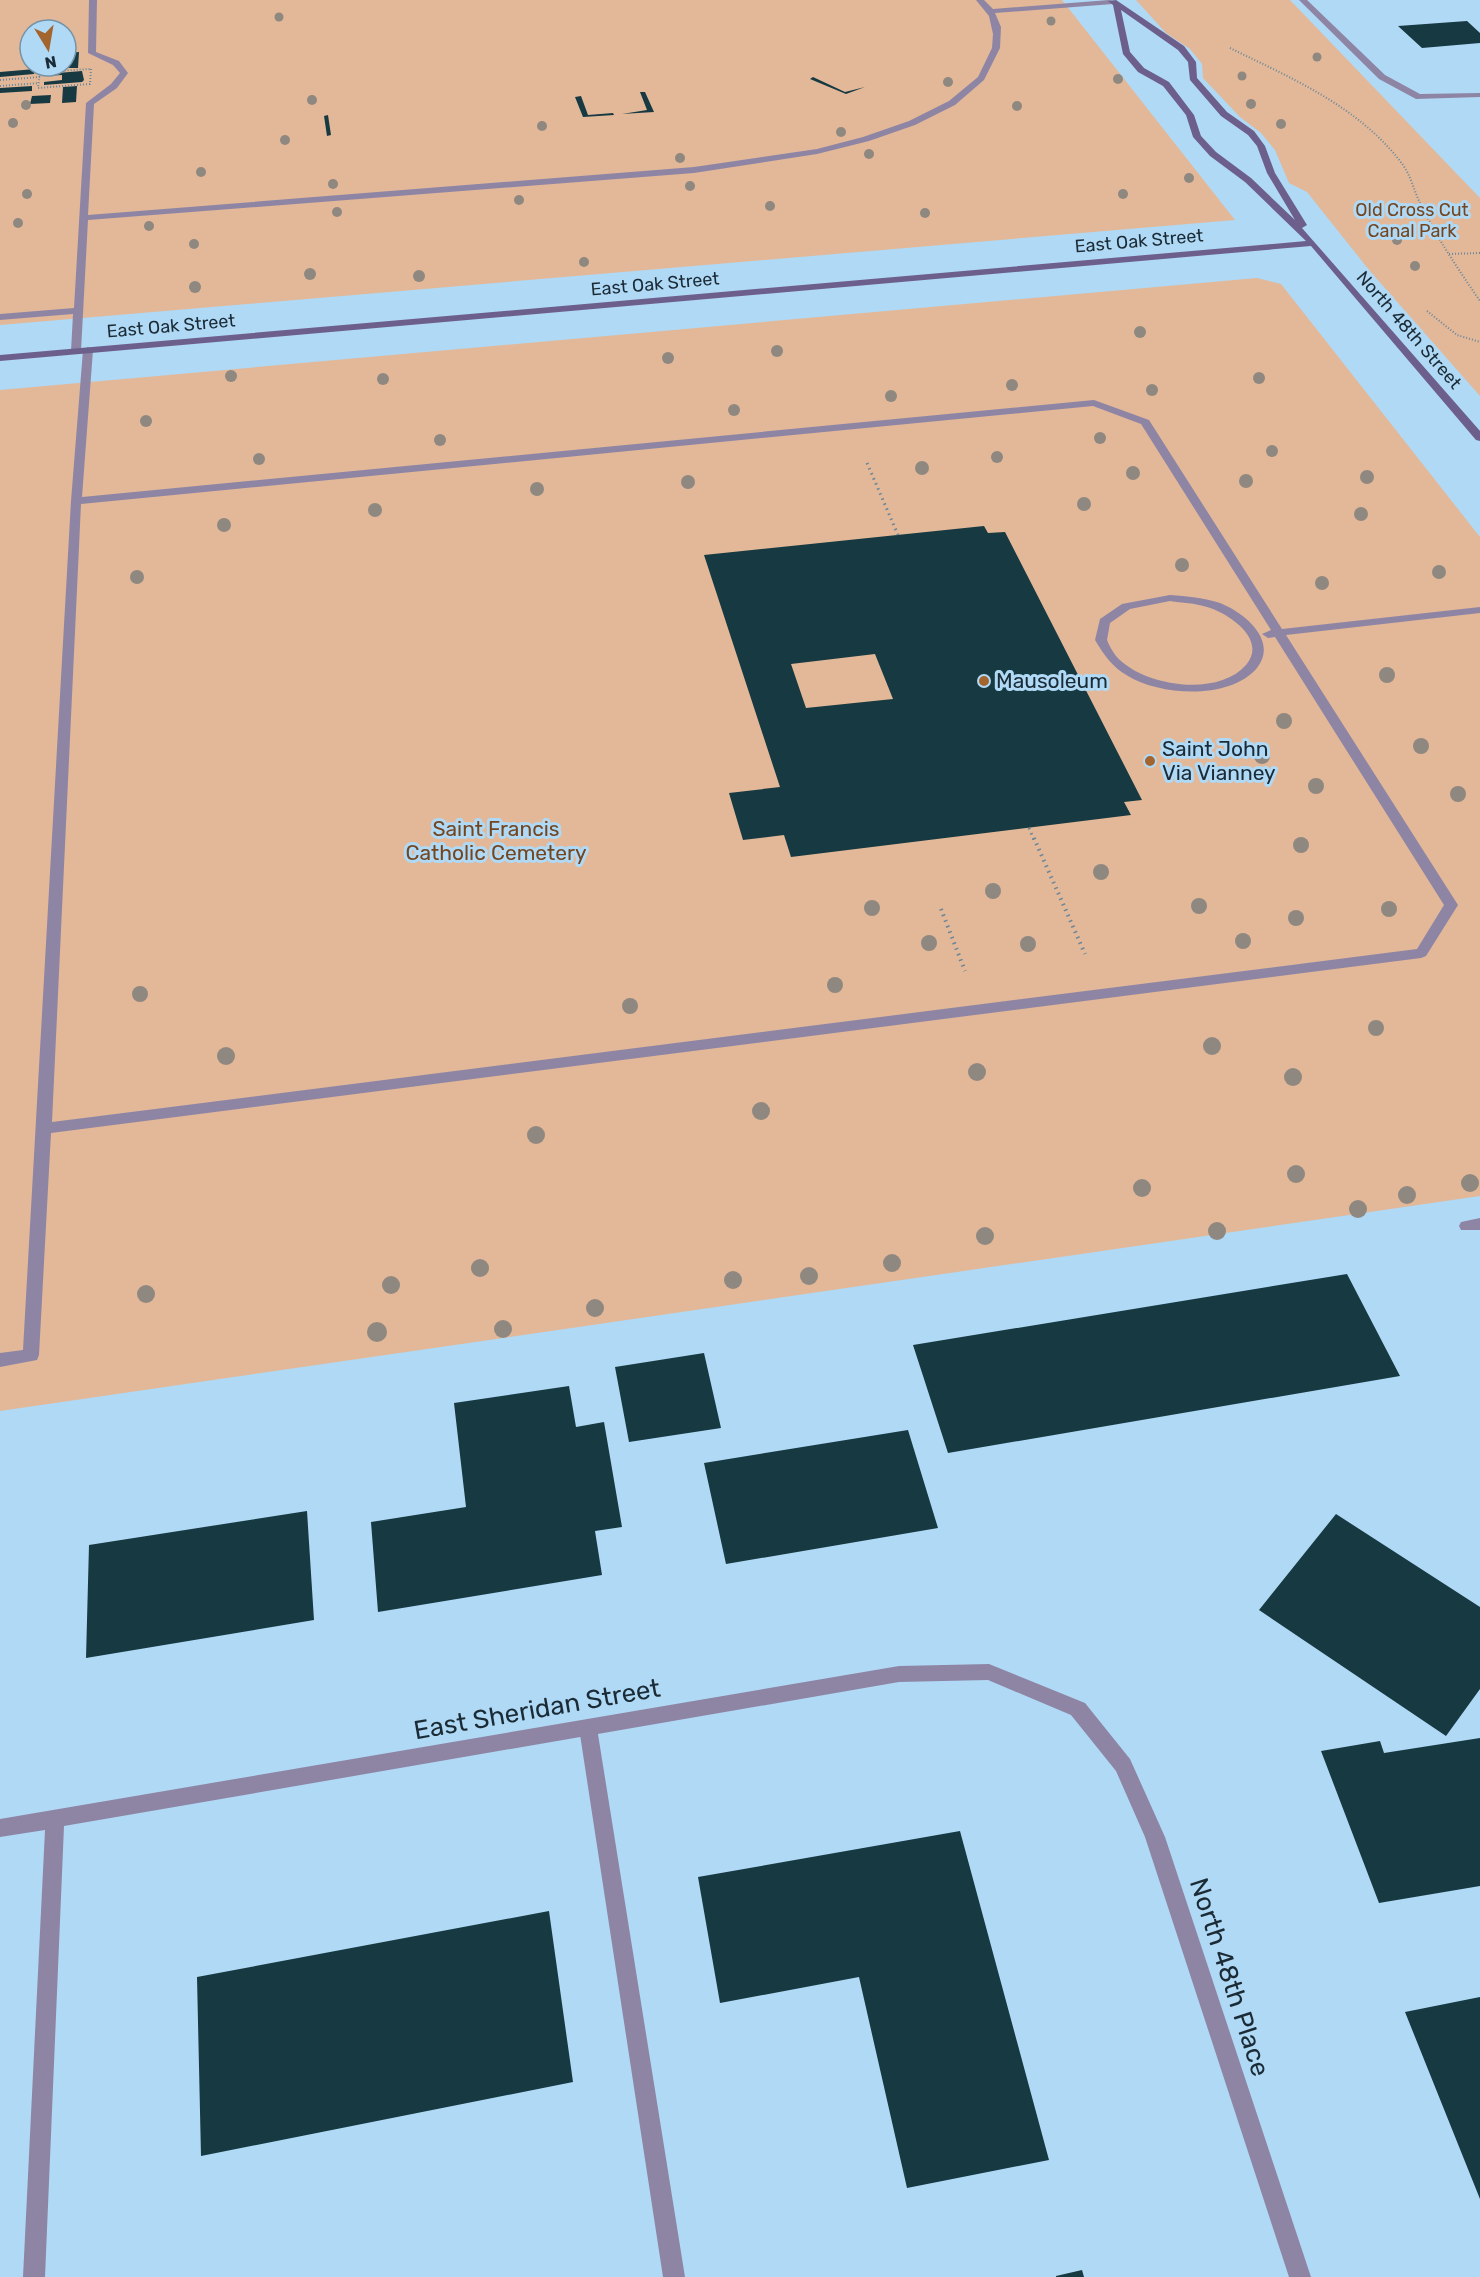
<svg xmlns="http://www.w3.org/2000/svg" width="1480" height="2277" viewBox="0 0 1480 2277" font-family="Rubik,sans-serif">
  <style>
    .green { fill: #e2b898; fill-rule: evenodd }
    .building { fill: #173942; fill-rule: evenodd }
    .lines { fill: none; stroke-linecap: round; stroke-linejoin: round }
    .path-far2 { stroke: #69869a; stroke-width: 2; stroke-dasharray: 1 2; stroke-linecap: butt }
    .path-far1 { stroke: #69869a; stroke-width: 3; stroke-dasharray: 1.5 4; stroke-linecap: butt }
    .path { stroke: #69869a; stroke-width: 4; stroke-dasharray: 1.5 4.5; stroke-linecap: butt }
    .lane { fill: #8e85a5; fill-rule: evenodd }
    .street { fill: #8e85a5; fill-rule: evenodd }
    .secondary { fill: #6d5f8c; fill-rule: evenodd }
    .tree { fill: #8f8880 }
    .poi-dot { fill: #a4642e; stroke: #b0d9f5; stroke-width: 2 }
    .labels { text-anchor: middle; stroke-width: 6; stroke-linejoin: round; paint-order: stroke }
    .far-park-label { font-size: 18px; fill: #744620; stroke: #b0d9f5 }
    .far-street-label { font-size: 18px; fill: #1b2b36; stroke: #b0d9f5 }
    .poi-label { font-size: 21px; fill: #1b2b36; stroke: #b0d9f5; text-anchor: start }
    .park-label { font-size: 21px; fill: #744620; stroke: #b0d9f5 }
    .near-street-label { font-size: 26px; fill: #1b2b36; stroke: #b0d9f5 }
  </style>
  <rect width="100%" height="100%" fill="#b0d9f5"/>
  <path class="green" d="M0,0H1062L1235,220L0,325ZM30,30H66V66H30Z
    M1136,0H1290L1480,198V396L1369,270L1307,192L1289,183L1275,150L1261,133L1240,117L1203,78L1202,64L1190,49L1166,33Z
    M1257,278L1281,284L1480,537V1196L0,1411V390Z"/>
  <path class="building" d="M1467,21L1480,33V43L1422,48L1398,26Z
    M79,52L78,68H65L66,53Z
    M35,69L34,74L0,77V72Z
    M82,71L84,80L82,82L44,85V82L62,80V75L45,76V74Z
    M813,77L845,92L865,87L846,94L810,79Z
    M32,86V91L0,93V88Z
    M77,86L76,102L62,103L63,87Z
    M640,92H645L654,112L622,114L647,110Z
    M51,95L50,103L30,104L32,96Z
    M581,96L588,115L613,113L614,115L583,117L575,97Z
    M328,115L331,135L327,136L324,116Z
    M984,526L988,533L1005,532L1142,800L1124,802L1131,815L791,857L784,835L743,840L729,793L780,787L704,555ZM875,654L893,699L806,708L791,664Z
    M1347,1274L1400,1376L948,1453L913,1345Z
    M704,1353L721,1428L629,1442L615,1367Z
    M569,1386L576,1427L604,1422L622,1527L595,1531L602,1575L378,1612L371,1522L466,1507L454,1403Z
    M908,1430L938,1528L726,1564L704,1463Z
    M307,1511L314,1620L86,1658L89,1545Z
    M1336,1514L1480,1607V1689L1446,1736L1259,1610Z
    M1480,1738V1886L1379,1903L1321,1751L1380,1741L1384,1753Z
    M960,1831L1049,2160L907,2188L859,1977L720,2003L698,1877Z
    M549,1911L573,2082L201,2156L197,1977Z
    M1480,1997V2199L1405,2012Z
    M1082,2270L1084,2277H1056V2276Z"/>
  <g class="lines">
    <path class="path-far2" d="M1230,48C1293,79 1360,107 1403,165C1411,176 1414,191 1420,203C1437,238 1458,269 1480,301
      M91,69L90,84L38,88L40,72Z
      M0,80L40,77
      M0,86L39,83
      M1449,254L1480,253
      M1427,311L1457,335L1480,342"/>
    <path class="path-far1" d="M867,463L898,535
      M1029,828L1034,840"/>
    <path class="path" d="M1034,838L1085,954
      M941,909L965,971"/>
    <path class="lane" d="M89,0H97L96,52L119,61L128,73L117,88L94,104L88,215L694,167L817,149L863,137L909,121L949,101L978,77L992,48L993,34L989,16L976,0H984L993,9L1109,0L1117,2L1113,4L995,13L1001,27L1000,48L984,80L955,105L915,125L869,141L817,154L694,173L88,220L81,351L76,354L71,351L73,314L0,320V314L74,308L86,103L111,84L120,73L113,65L88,53Z
      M1299,0H1307L1385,75L1420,94L1480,93V97L1416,99L1379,79Z
      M88,347L93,350L82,497L1094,400L1149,420L1282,629L1480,607V613L1286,635L1458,905L1426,956L1421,958L51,1133L39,1355L37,1360L0,1367V1353L23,1350L71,501L83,350ZM1093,406L1141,424L1271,630L1262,634L1268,638L1275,637L1444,905L1417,949L52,1122L81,504Z
      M1170,595C1187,596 1204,598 1220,603C1243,612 1279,640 1257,668C1230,700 1161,696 1128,676C1112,667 1104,655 1095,640L1100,619L1122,604ZM1170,601C1182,603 1195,603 1207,607C1228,613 1268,639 1246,665C1217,698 1142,686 1116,656C1112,651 1109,645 1107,640L1110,623L1130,609Z
      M1480,1218V1230H1461L1459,1226L1461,1222Z
      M588,1719L595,1722L597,1728L685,2277H663L579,1728L581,1722Z"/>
    <path class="street" d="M989,1664L1085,1703L1130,1759L1165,1837L1311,2277H1289L1145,1837L1116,1771L1071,1715L988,1680L899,1682L64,1826L45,2277H23L45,1830L0,1837V1819L899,1666Z"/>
    <path class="secondary" d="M1116,0L1184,46L1196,62L1197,78L1227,112L1254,131L1265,146L1275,173L1307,225L1302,228L1480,431V441L1476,440L1311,246L0,361V355L1306,241L1245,182L1210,156L1193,137L1186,115L1163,86L1138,72L1123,54L1113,5L1108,1ZM1121,10L1178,50L1188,62L1190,80L1221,116L1248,135L1257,146L1267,173L1295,220L1251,178L1216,152L1201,136L1194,115L1169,82L1144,68L1130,52Z"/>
  </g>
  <g class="tree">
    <circle cx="279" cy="17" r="4.5"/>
    <circle cx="1051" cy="21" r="4.5"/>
    <circle cx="1317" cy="57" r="4.5"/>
    <circle cx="1242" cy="76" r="4.5"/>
    <circle cx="1118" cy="79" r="5"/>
    <circle cx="948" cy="82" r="5"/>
    <circle cx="312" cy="100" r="5"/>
    <circle cx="1251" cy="104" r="5"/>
    <circle cx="26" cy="105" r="5"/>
    <circle cx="1017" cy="106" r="5"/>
    <circle cx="13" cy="123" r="5"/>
    <circle cx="1281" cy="124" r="5"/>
    <circle cx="542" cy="126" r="5"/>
    <circle cx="841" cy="132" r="5"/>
    <circle cx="285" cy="140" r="5"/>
    <circle cx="869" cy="154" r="5"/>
    <circle cx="680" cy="158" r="5"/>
    <circle cx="201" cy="172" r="5"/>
    <circle cx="1189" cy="178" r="5"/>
    <circle cx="333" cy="184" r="5"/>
    <circle cx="690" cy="186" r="5"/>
    <circle cx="27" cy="194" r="5"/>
    <circle cx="1123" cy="194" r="5"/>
    <circle cx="519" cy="200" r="5"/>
    <circle cx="770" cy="206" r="5"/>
    <circle cx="337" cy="212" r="5"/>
    <circle cx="1367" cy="212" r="5"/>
    <circle cx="925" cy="213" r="5"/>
    <circle cx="18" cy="223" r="5"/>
    <circle cx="149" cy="226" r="5"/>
    <circle cx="1397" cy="240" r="5"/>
    <circle cx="194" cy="244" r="5"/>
    <circle cx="584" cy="262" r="5"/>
    <circle cx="1415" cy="266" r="5"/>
    <circle cx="310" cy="274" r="6"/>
    <circle cx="419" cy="276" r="6"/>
    <circle cx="195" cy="287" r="6"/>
    <circle cx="1140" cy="332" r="6"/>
    <circle cx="777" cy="351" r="6"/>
    <circle cx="668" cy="358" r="6"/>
    <circle cx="231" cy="376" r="6"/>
    <circle cx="1259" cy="378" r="6"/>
    <circle cx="383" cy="379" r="6"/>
    <circle cx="1012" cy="385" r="6"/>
    <circle cx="1152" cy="390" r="6"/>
    <circle cx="891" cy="396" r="6"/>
    <circle cx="734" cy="410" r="6"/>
    <circle cx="146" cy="421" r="6"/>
    <circle cx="1100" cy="438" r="6"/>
    <circle cx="440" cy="440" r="6"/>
    <circle cx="1272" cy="451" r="6"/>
    <circle cx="997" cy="457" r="6"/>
    <circle cx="259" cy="459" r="6"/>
    <circle cx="922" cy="468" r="7"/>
    <circle cx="1133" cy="473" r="7"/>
    <circle cx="1367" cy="477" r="7"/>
    <circle cx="1246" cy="481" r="7"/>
    <circle cx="688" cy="482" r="7"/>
    <circle cx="537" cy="489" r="7"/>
    <circle cx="1084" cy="504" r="7"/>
    <circle cx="375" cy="510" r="7"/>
    <circle cx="1361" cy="514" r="7"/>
    <circle cx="224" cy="525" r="7"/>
    <circle cx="1182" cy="565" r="7"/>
    <circle cx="1439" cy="572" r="7"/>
    <circle cx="137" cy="577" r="7"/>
    <circle cx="1322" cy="583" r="7"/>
    <circle cx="1387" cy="675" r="8"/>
    <circle cx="1284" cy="721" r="8"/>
    <circle cx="1421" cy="746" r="8"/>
    <circle cx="1262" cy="756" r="8"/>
    <circle cx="1316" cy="786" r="8"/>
    <circle cx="1458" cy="794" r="8"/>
    <circle cx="1301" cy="845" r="8"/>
    <circle cx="1101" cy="872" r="8"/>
    <circle cx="993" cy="891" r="8"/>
    <circle cx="1199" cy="906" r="8"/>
    <circle cx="872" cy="908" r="8"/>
    <circle cx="1389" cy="909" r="8"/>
    <circle cx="1296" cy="918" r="8"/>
    <circle cx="1243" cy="941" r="8"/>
    <circle cx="929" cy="943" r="8"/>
    <circle cx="1028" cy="944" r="8"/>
    <circle cx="835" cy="985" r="8"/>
    <circle cx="140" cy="994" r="8"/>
    <circle cx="630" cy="1006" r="8"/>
    <circle cx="1376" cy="1028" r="8"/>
    <circle cx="1212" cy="1046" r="9"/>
    <circle cx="226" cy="1056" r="9"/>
    <circle cx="977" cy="1072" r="9"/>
    <circle cx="1293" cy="1077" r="9"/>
    <circle cx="761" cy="1111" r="9"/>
    <circle cx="536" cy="1135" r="9"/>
    <circle cx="1296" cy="1174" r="9"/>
    <circle cx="1470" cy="1183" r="9"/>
    <circle cx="1142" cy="1188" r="9"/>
    <circle cx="1407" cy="1195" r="9"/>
    <circle cx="1358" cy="1209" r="9"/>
    <circle cx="1217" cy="1231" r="9"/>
    <circle cx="985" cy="1236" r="9"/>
    <circle cx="892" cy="1263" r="9"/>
    <circle cx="480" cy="1268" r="9"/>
    <circle cx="809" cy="1276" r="9"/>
    <circle cx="733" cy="1280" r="9"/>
    <circle cx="391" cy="1285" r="9"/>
    <circle cx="146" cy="1294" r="9"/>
    <circle cx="595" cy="1308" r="9"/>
    <circle cx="503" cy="1329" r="9"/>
    <circle cx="377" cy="1332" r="10"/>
  </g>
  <g class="poi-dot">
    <circle cx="984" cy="681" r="6"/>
    <circle cx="1150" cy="761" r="6"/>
  </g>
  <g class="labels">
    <g class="far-park-label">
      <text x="1412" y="216">Old Cross Cut<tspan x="1412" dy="21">Canal Park</tspan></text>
    </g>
    <g class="far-street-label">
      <text transform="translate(1139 241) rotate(-5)" y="6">East Oak Street</text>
      <text transform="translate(655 284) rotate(-5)" y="6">East Oak Street</text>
      <text transform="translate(171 326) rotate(-5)" y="6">East Oak Street</text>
      <text transform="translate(1409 330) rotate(49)" y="6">North 48th Street</text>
    </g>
    <g class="poi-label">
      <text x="996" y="688">Mausoleum</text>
      <text x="1162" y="756">Saint John<tspan x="1162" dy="24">Via Vianney</tspan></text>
    </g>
    <g class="park-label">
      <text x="496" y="836">Saint Francis<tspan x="496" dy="24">Catholic Cemetery</tspan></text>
    </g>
    <g class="near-street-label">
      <text transform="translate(537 1709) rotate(-10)" y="9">East Sheridan Street</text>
      <text transform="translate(1230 1977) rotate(72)" y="9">North 48th Place</text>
    </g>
  </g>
  <g transform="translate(48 48) rotate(169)"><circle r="28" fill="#b0d9f5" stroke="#7493a9" stroke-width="1.5"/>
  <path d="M0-4.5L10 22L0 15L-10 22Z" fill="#a4642e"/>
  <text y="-9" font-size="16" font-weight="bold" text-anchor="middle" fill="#1b2b36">N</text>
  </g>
</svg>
